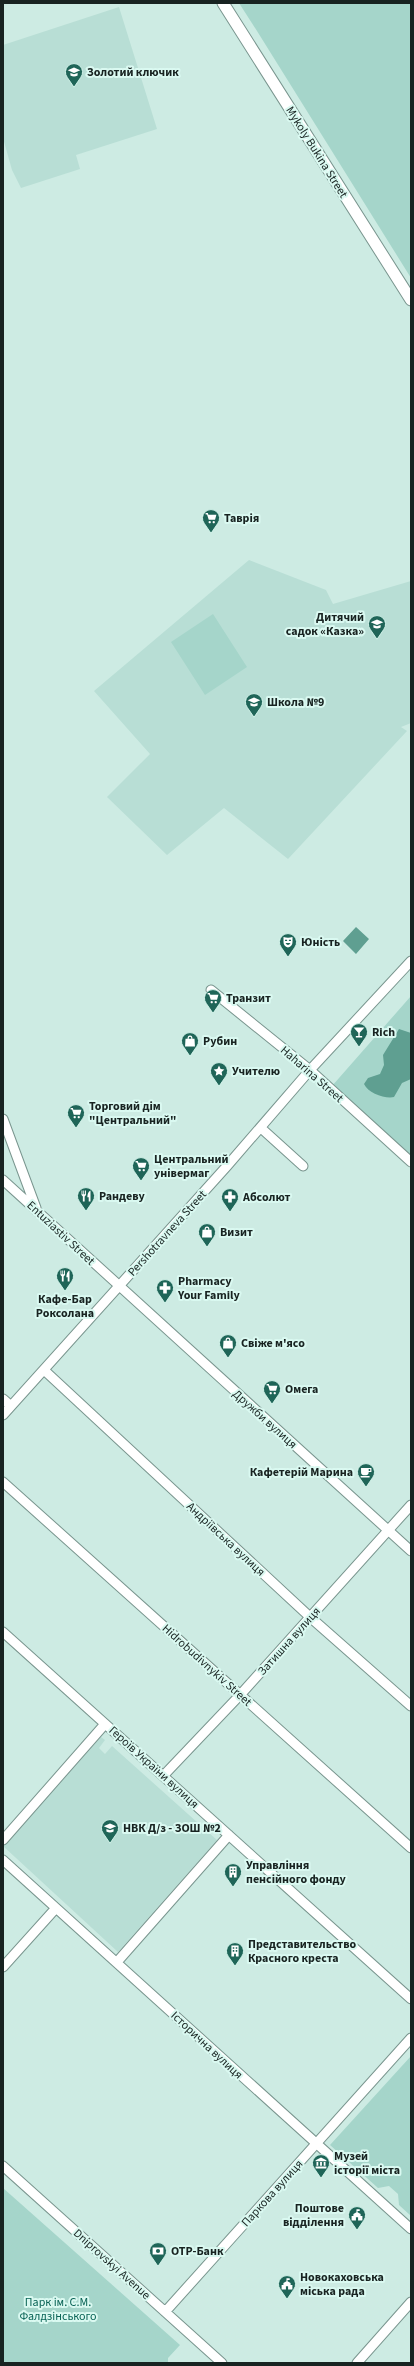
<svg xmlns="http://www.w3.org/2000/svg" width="414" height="2366" viewBox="0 0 414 2366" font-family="'Source Sans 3',sans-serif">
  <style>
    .built { fill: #b8ded5 }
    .green { fill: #a5d5ca }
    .water { fill: #5f9f91 }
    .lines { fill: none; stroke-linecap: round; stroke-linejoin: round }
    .minor-casing { stroke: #79958e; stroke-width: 11 }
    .tertiary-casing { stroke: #79958e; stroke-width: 13 }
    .minor { stroke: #fff; stroke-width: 9 }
    .tertiary { stroke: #fff; stroke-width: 11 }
    .labels { text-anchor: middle; stroke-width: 4; stroke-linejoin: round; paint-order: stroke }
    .poi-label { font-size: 12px; font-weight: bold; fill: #182321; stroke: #daf9f1; text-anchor: start }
    .street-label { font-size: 12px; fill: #182321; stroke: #daf9f1 }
    .park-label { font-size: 12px; fill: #096355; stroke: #daf9f1 }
  </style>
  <rect width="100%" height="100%" fill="#cdebe3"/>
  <path class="built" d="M119,7L157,129L76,155L80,169L21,188L12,170L3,138V45Z
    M249,560L326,590L333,604L411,581V723L401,727L407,731L288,859L224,808L167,855L107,797L150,754L94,691Z
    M101,1737L105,1740L99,1748L105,1754L112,1746L217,1840L118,1952L3,1846Z"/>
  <path class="green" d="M239,3H411V278L257,31Z
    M213,614L247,667L205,695L171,642Z
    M411,996V1157L332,1086Z
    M411,2056V2216L399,2205L398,2194L389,2186L378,2188L330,2145Z
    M3,2188L180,2345L168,2358V2363H3Z"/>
  <path class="water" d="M356,927L369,939L356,954L343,941Z
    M399,1029L411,1033V1079L402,1083L394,1097C385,1099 368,1093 364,1084L368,1078L380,1074L384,1065L383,1055Z"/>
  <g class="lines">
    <g class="minor-casing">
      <path id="minor" d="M211,990L310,1070L411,1162
        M3,1119L36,1208
        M261,1128L303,1166
        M3,1180L411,1551
        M44,1370L310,1617L411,1706
        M3,1399L11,1406
        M3,1415L227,1166L310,1070L411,961
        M3,1482L411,1848
        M3,1632L411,1999
        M164,1775L241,1694L411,1505
        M3,1840L105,1724
        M3,1860L411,2229
        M117,1962L229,1835
        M3,1967L56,1908
        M3,2166L222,2363
        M165,2312L411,2038
        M357,2363L411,2302"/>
    </g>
    <g class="tertiary-casing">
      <path id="tertiary" d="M223,3L411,300"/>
    </g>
    <use href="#minor" class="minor"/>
    <use href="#tertiary" class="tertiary"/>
  </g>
  <defs>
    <g id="school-pin" transform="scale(0.9)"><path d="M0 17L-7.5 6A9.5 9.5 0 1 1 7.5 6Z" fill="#1f6558" stroke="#daf9f1"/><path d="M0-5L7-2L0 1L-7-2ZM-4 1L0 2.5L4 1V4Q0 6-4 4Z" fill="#fff"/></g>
    <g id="supermarket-pin" transform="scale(0.9)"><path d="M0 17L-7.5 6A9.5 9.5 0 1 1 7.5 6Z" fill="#1f6558" stroke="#daf9f1"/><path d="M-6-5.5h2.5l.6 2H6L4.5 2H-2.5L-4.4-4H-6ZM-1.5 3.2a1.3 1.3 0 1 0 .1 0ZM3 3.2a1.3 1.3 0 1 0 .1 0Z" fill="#fff"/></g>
    <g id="theatre-pin" transform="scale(0.9)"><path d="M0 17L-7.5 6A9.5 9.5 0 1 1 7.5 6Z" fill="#1f6558" stroke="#daf9f1"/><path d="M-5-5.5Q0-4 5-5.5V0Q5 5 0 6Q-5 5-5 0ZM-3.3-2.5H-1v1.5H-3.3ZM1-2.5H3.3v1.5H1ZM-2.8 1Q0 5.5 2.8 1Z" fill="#fff"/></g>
    <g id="bar-pin" transform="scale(0.9)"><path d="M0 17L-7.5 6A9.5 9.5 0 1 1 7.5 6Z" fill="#1f6558" stroke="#daf9f1"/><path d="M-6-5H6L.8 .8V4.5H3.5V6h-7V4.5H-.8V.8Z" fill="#fff"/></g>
    <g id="shop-pin" transform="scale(0.9)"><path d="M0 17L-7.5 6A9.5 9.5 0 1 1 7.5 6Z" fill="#1f6558" stroke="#daf9f1"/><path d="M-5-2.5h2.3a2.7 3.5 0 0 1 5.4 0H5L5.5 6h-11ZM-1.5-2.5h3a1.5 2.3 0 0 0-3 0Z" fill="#fff"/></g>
    <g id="sight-pin" transform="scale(0.9)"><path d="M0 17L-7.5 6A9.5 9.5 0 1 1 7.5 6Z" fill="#1f6558" stroke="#daf9f1"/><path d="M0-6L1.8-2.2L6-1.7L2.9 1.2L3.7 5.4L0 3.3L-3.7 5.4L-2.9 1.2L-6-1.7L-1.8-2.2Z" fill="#fff"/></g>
    <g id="restaurant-pin" transform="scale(0.9)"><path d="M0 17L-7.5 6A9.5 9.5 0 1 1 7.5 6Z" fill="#1f6558" stroke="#daf9f1"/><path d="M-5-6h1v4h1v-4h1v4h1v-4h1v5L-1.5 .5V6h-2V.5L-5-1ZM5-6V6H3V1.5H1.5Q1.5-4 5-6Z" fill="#fff"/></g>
    <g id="pharmacy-pin" transform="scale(0.9)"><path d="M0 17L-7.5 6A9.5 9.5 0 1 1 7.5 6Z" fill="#1f6558" stroke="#daf9f1"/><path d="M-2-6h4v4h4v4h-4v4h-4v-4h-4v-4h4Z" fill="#fff"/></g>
    <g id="cafe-pin" transform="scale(0.9)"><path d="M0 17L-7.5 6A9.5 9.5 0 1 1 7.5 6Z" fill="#1f6558" stroke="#daf9f1"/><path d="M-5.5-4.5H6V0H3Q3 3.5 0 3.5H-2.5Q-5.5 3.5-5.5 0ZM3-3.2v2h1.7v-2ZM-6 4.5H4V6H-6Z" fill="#fff"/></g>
    <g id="building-pin" transform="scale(0.9)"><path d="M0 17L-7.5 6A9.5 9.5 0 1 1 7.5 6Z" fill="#1f6558" stroke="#daf9f1"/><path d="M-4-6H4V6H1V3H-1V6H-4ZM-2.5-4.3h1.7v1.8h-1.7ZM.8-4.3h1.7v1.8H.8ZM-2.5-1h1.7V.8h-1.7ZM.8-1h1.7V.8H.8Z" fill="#fff"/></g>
    <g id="museum-pin" transform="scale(0.9)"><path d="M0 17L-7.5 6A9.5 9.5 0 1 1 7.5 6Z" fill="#1f6558" stroke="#daf9f1"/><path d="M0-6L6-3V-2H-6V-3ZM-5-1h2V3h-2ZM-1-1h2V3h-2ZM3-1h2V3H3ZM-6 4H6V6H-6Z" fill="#fff"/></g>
    <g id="civic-pin" transform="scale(0.9)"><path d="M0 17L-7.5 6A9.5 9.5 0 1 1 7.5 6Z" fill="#1f6558" stroke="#daf9f1"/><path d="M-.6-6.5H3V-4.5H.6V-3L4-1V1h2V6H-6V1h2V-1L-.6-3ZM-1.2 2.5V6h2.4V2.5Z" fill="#fff"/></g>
    <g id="bank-pin" transform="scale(0.9)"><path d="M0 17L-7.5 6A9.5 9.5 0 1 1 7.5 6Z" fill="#1f6558" stroke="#daf9f1"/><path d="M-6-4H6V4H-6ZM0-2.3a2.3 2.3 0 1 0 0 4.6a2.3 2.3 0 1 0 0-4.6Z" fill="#fff"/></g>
  </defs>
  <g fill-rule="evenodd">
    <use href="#school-pin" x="74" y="72"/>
    <use href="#supermarket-pin" x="211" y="518"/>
    <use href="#school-pin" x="377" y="624"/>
    <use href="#school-pin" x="254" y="702"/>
    <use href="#theatre-pin" x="288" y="942"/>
    <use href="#supermarket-pin" x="213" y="998"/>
    <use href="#bar-pin" x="359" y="1032"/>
    <use href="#shop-pin" x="190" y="1041"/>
    <use href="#sight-pin" x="219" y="1071"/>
    <use href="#supermarket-pin" x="76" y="1113"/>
    <use href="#supermarket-pin" x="141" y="1166"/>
    <use href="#restaurant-pin" x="86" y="1196"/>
    <use href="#pharmacy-pin" x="230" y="1197"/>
    <use href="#shop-pin" x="207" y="1232"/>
    <use href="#restaurant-pin" x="65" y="1276"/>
    <use href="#pharmacy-pin" x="165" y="1288"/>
    <use href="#shop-pin" x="228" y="1343"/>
    <use href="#supermarket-pin" x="272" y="1389"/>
    <use href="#cafe-pin" x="366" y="1472"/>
    <use href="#school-pin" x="110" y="1828"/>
    <use href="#building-pin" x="233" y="1872"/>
    <use href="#building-pin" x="235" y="1951"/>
    <use href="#museum-pin" x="321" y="2163"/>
    <use href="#civic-pin" x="357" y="2215"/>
    <use href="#bank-pin" x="158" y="2251"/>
    <use href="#civic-pin" x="287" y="2284"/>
  </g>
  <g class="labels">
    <g class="poi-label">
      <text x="87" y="76">Золотий ключик</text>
      <text x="224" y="522">Таврія</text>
      <text x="364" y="621" text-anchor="end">Дитячий<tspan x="364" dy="14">садок «Казка»</tspan></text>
      <text x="267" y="706">Школа №9</text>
      <text x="301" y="946">Юність</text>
      <text x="226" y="1002">Транзит</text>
      <text x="372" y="1036">Rich</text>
      <text x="203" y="1045">Рубин</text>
      <text x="232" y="1075">Учителю</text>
      <text x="89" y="1110">Торговий дім<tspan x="89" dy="14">"Центральний"</tspan></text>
      <text x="154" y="1163">Центральний<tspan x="154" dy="14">універмаг</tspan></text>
      <text x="99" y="1200">Рандеву</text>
      <text x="243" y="1201">Абсолют</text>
      <text x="220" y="1236">Визит</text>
      <text x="178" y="1285">Pharmacy<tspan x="178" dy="14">Your Family</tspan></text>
      <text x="65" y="1303" text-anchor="middle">Кафе-Бар<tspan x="65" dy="14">Роксолана</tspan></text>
      <text x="241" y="1347">Свіже м'ясо</text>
      <text x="285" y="1393">Омега</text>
      <text x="353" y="1476" text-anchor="end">Кафетерій Марина</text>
      <text x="123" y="1832">НВК Д/з - ЗОШ №2</text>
      <text x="246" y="1869">Управління<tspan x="246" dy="14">пенсійного фонду</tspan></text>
      <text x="248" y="1948">Представительство<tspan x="248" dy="14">Красного креста</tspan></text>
      <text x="334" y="2160">Музей<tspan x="334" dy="14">історії міста</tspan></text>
      <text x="344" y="2212" text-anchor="end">Поштове<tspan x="344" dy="14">відділення</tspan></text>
      <text x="171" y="2255">ОТР-Банк</text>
      <text x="300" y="2281">Новокаховська<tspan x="300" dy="14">міська рада</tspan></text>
    </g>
    <g class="street-label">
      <text transform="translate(317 152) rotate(58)" y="4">Mykoly Bukina Street</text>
      <text transform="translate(312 1074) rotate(41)" y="4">Haharina Street</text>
      <text transform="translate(61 1233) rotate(43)" y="4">Entuziastiv Street</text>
      <text transform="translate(167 1233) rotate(-48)" y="4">Pershotravneva Street</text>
      <text transform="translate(265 1419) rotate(42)" y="4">Дружби вулиця</text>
      <text transform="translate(226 1539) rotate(43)" y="4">Андріївська вулиця</text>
      <text transform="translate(289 1641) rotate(-48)" y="4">Затишна вулиця</text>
      <text transform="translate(207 1665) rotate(42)" y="4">Hidrobudivnykiv Street</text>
      <text transform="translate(154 1767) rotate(42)" y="4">Героїв України вулиця</text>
      <text transform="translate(207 2045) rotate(43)" y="4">Історична вулиця</text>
      <text transform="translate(272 2193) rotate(-48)" y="4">Паркова вулиця</text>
      <text transform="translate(112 2264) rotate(42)" y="4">Dniprovskyi Avenue</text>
    </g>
    <g class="park-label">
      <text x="58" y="2306">Парк ім. С.М.<tspan x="58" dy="14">Фалдзінського</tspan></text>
    </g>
  </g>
  <rect width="414" height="2366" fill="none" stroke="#182321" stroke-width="8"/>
</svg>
